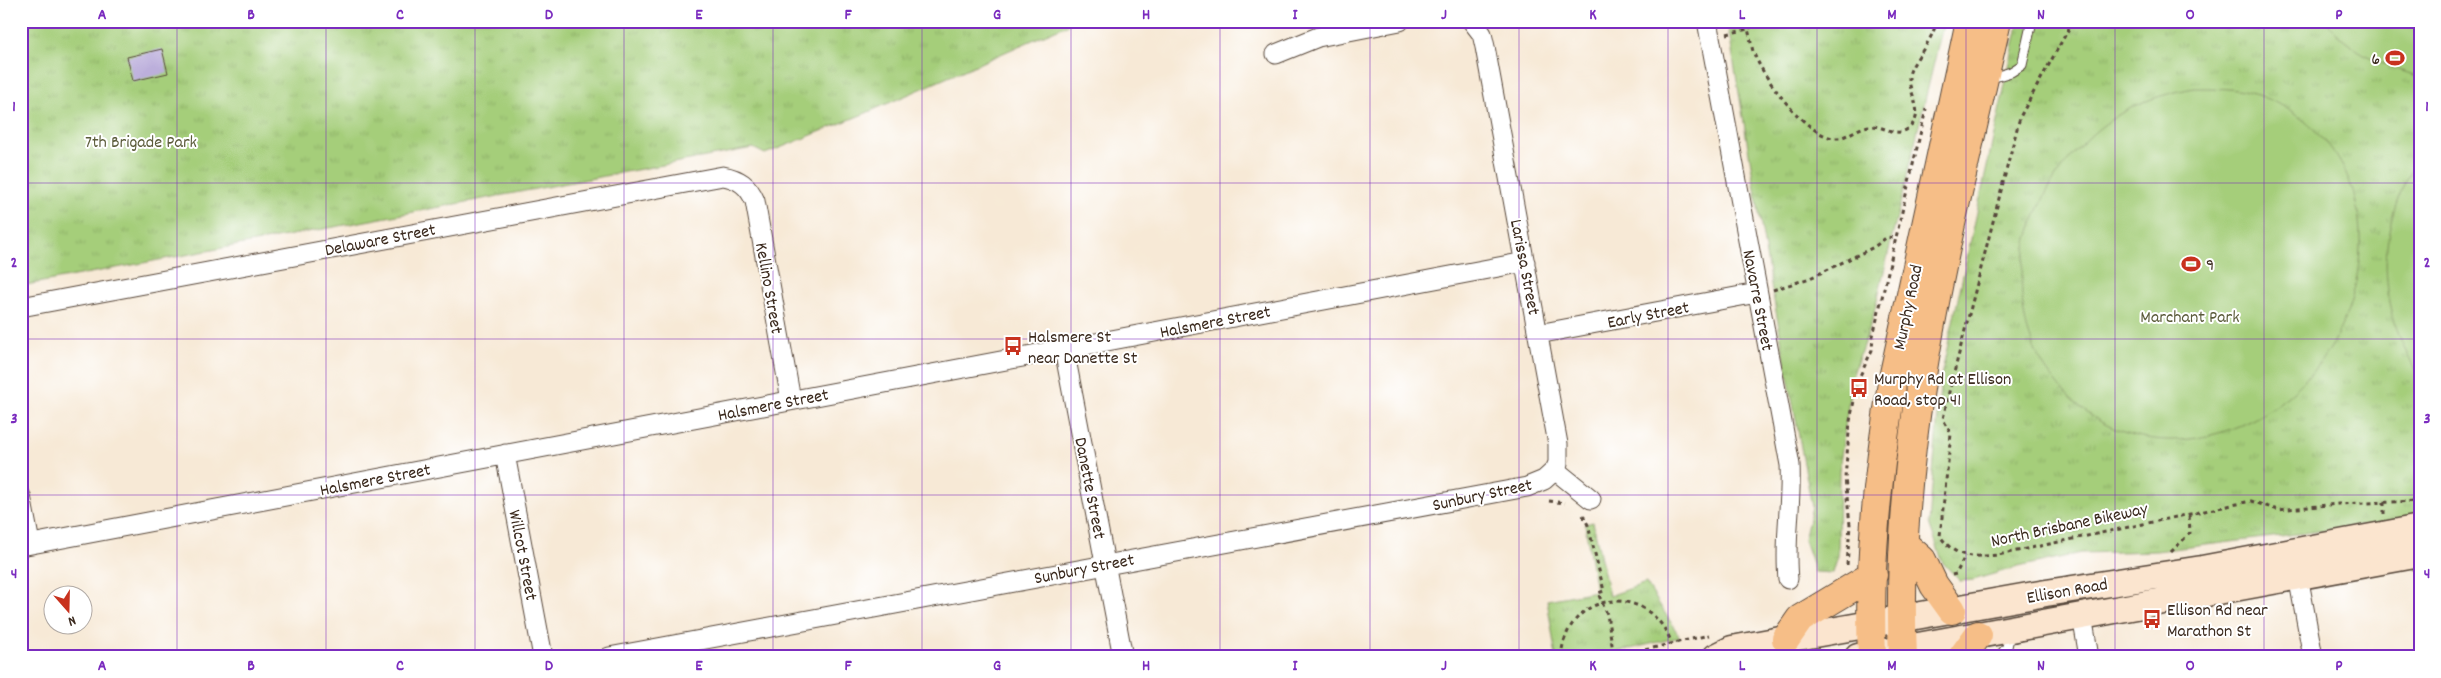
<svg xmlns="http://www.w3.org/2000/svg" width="2441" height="678" viewBox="0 0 2441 678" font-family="Dekko,sans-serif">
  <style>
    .park { fill: url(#park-tufts); stroke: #707c4c }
    .garden { fill: #a5ce7a; stroke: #707c4c }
    .building { fill: #bcafdb }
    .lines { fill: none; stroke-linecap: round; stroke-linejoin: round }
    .lane-casing { stroke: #57473a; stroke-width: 11 }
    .street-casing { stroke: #57473a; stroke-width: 21 }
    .secondary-casing { stroke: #57473a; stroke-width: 29 }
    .primary-casing { stroke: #57473a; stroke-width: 30 }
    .path { stroke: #57473a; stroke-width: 3; stroke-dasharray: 4 4; stroke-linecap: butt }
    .lane { stroke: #fff; stroke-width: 9 }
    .street { stroke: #fff; stroke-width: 19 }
    .secondary { stroke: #fbe5cf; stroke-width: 26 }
    .primary { stroke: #f6be87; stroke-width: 28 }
    .grid { fill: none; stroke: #7b2cbf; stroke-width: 1; stroke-opacity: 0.55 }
    .labels { text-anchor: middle; stroke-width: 4; stroke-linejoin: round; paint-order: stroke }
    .poi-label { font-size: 18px; fill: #3b2a1e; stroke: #fff; text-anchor: start }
    .park-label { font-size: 18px; fill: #5b5b3a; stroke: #fff }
    .street-label { font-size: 18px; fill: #3b2a1e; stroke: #fff }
    .neatline { fill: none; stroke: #7b2cbf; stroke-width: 2 }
    .grid-label { font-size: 16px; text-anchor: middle; font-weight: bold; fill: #7b2cbf }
  </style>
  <defs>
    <pattern id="park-tufts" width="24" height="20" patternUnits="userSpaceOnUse" patternTransform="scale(1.25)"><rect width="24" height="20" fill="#a5ce7a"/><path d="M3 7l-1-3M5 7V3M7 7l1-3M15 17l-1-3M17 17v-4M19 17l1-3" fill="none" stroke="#8fb169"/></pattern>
  </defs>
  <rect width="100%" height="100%" fill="#fff"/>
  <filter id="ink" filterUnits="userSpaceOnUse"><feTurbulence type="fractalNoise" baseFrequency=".02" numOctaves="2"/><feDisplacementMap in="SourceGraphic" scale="10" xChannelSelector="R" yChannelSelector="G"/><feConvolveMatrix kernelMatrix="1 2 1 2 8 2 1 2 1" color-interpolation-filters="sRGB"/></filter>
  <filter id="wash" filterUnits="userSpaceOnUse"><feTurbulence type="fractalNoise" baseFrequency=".0096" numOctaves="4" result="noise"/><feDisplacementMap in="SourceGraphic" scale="20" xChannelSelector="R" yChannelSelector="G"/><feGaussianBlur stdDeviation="1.12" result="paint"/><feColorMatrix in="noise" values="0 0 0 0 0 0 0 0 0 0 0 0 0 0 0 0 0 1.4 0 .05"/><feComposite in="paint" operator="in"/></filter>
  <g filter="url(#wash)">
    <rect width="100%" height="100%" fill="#f7e9d6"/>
    <path class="park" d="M21,21H1076L866,113L765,154L753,148L21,286Z
      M1727,21H1944L1873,317L1852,377L1839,471L1838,556L1833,573L1815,572L1804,540L1812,507L1770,279Z
      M2019,21H2420V517L2347,528L2156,551L2081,553L2014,568L1973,580L1960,581L1943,563L1929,523L1941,376Z
      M1593,522L1609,596L1646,583L1680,637L1596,657H1556L1547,600L1596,591L1585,524Z"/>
    <path class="garden" d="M2325,21H2420V77C2385,66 2348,51 2325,21Z
      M2194,88C2211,88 2227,88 2243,91C2276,98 2303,116 2325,141C2351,171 2361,207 2360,247C2357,340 2291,422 2197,438C2160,444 2120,437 2089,414C2064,395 2040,368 2030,337C2001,253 2051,151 2127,110C2147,99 2172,92 2194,88Z
      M2420,157V379C2378,307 2372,228 2420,157Z"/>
    <g id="blocks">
      <path class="building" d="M162,49L168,73L133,81L127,57Z"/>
    </g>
  </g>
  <g filter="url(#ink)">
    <use href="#blocks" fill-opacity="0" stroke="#57473a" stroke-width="1"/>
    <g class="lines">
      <g class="lane-casing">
        <path id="lane" d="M1988,79L2011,72L2022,65L2032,21
          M1999,657L2007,647L2010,633"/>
      </g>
      <g class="street-casing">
        <path id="street" d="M1472,21L1482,34L1485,47L1558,444V463L1555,470L1591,499
          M1707,21L1790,465C1792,504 1784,540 1788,579
          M1276,54L1318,37L1400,21
          M21,307L723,176C739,179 748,185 755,201L791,400
          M1538,334L1757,293
          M1064,349L1123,657
          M505,454L543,657
          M21,496L30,543
          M21,546L1525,262
          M2296,565L2313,657
          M2082,616L2089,657
          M609,657L1527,487L1544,480L1555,470"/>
      </g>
      <g class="secondary-casing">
        <path id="secondary" d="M1716,657L1732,649L1786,639L2046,593L2202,569L2420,528
          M1858,657L2420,554"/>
      </g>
      <g class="primary-casing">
        <path id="primary" d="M1904,544L1922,560L1934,585L1952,610
          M1786,639L1800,619L1873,575
          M1872,657C1868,565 1878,473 1892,383L1970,21
          M1903,657C1893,440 1950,231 1997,21
          M1962,657L1978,635"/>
      </g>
      <path class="path" d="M1759,21L1748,29C1750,36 1751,44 1753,51C1761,75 1809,141 1838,138C1848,137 1858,127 1870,126C1885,125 1898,141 1912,125C1924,111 1909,93 1909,78C1908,64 1934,42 1936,21
        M2073,21L2020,117L1949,392L1943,419L1951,434L1940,536C1956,559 1972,557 1998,555L2251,501L2278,510L2338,504L2420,501
        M1727,34L1748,29
        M1773,290L1810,278L1874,247L1887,237L1895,238
        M1549,501L1565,503
        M2384,514V502
        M1583,515L1588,525L1604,591L1598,593L1607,614L1614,657
        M2171,552L2190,533L2189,513
        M1847,565L1850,525L1845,478L1850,421L1858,380L1872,350L1873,336L1926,109
        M1952,575L1956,574L1965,556
        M1561,657C1567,589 1649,581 1672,644
        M1614,657L1709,635"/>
      <use href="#lane" class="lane"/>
      <use href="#street" class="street"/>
      <use href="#secondary" class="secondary"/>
      <use href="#primary" class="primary"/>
    </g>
  </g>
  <path class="grid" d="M177,21V657M326,21V657M475,21V657M624,21V657M773,21V657M922,21V657M1071,21V657M1220,21V657M1370,21V657M1519,21V657M1668,21V657M1817,21V657M1966,21V657M2115,21V657M2264,21V657M21,183H2420M21,339H2420M21,495H2420"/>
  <defs>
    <g id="stadium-bare" transform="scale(1.5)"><path d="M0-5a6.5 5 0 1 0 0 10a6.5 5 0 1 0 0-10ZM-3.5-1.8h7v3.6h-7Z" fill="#c8321e" stroke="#fff" stroke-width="2.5" paint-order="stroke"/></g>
    <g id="bus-bare" transform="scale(1.5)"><path d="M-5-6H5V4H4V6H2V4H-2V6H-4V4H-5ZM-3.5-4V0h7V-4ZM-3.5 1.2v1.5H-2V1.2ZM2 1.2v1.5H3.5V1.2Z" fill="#c8321e" stroke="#fff" stroke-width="2.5" paint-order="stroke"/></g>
  </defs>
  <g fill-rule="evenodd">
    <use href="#stadium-bare" x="2395" y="58"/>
    <use href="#stadium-bare" x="2191" y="264"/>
    <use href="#bus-bare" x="1013" y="346"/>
    <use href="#bus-bare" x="1859" y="388"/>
    <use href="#bus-bare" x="2152" y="619"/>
  </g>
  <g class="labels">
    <g class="poi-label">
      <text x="2380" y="64" text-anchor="end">6</text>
      <text x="2206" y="270">9</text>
      <text x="1028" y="342">Halsmere St<tspan x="1028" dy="21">near Danette St</tspan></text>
      <text x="1874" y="384">Murphy Rd at Ellison<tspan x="1874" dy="21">Road, stop 41</tspan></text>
      <text x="2167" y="615">Ellison Rd near<tspan x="2167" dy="21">Marathon St</tspan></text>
    </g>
    <g class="park-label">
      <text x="141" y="147">7th Brigade Park</text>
      <text x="2190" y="322">Marchant Park</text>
    </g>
    <g class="street-label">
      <text transform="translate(380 239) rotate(-11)" y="6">Delaware Street</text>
      <text transform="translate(1526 267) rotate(79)" y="6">Larissa Street</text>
      <text transform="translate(770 288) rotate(80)" y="6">Kellino Street</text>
      <text transform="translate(1759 300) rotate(79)" y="6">Navarre Street</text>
      <text transform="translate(1907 307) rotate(-78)" y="6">Murphy Road</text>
      <text transform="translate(1648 314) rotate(-11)" y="6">Early Street</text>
      <text transform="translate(1215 321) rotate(-11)" y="6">Halsmere Street</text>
      <text transform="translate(773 404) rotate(-11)" y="6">Halsmere Street</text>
      <text transform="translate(375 479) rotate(-11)" y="6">Halsmere Street</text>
      <text transform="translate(1091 488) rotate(79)" y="6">Danette Street</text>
      <text transform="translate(1482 494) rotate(-12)" y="6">Sunbury Street</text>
      <text transform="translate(2069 524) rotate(-12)" y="6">North Brisbane Bikeway</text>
      <text transform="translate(524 555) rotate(79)" y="6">Willcot Street</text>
      <text transform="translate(1084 568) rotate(-11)" y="6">Sunbury Street</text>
      <text transform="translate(2067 590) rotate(-10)" y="6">Ellison Road</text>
    </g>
  </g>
  <rect width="2441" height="678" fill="none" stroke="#fff" stroke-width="55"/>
  <g transform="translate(68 610) rotate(160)"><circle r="24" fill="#ffffff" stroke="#b1aaa5"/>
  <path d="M0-4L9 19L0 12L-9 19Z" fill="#c8321e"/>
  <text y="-8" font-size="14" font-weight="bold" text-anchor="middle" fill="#3b2a1e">N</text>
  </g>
  <rect x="28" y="28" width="2386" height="622" class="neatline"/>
  <g class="grid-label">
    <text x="102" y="19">A</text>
    <text x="251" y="19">B</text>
    <text x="400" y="19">C</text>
    <text x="549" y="19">D</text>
    <text x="699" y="19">E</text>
    <text x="848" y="19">F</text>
    <text x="997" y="19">G</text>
    <text x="1146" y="19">H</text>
    <text x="1295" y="19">I</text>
    <text x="1444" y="19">J</text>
    <text x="1593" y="19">K</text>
    <text x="1742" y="19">L</text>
    <text x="1892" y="19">M</text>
    <text x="2041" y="19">N</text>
    <text x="2190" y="19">O</text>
    <text x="2339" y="19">P</text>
    <text x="14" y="111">1</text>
    <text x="2427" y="111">1</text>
    <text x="14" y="267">2</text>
    <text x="2427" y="267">2</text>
    <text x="14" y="423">3</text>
    <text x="2427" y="423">3</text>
    <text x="14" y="578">4</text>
    <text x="2427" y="578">4</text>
    <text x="102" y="670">A</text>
    <text x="251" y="670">B</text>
    <text x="400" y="670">C</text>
    <text x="549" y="670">D</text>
    <text x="699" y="670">E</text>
    <text x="848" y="670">F</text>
    <text x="997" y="670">G</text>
    <text x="1146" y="670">H</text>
    <text x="1295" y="670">I</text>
    <text x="1444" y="670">J</text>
    <text x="1593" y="670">K</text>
    <text x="1742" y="670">L</text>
    <text x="1892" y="670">M</text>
    <text x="2041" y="670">N</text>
    <text x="2190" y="670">O</text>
    <text x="2339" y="670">P</text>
  </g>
</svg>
